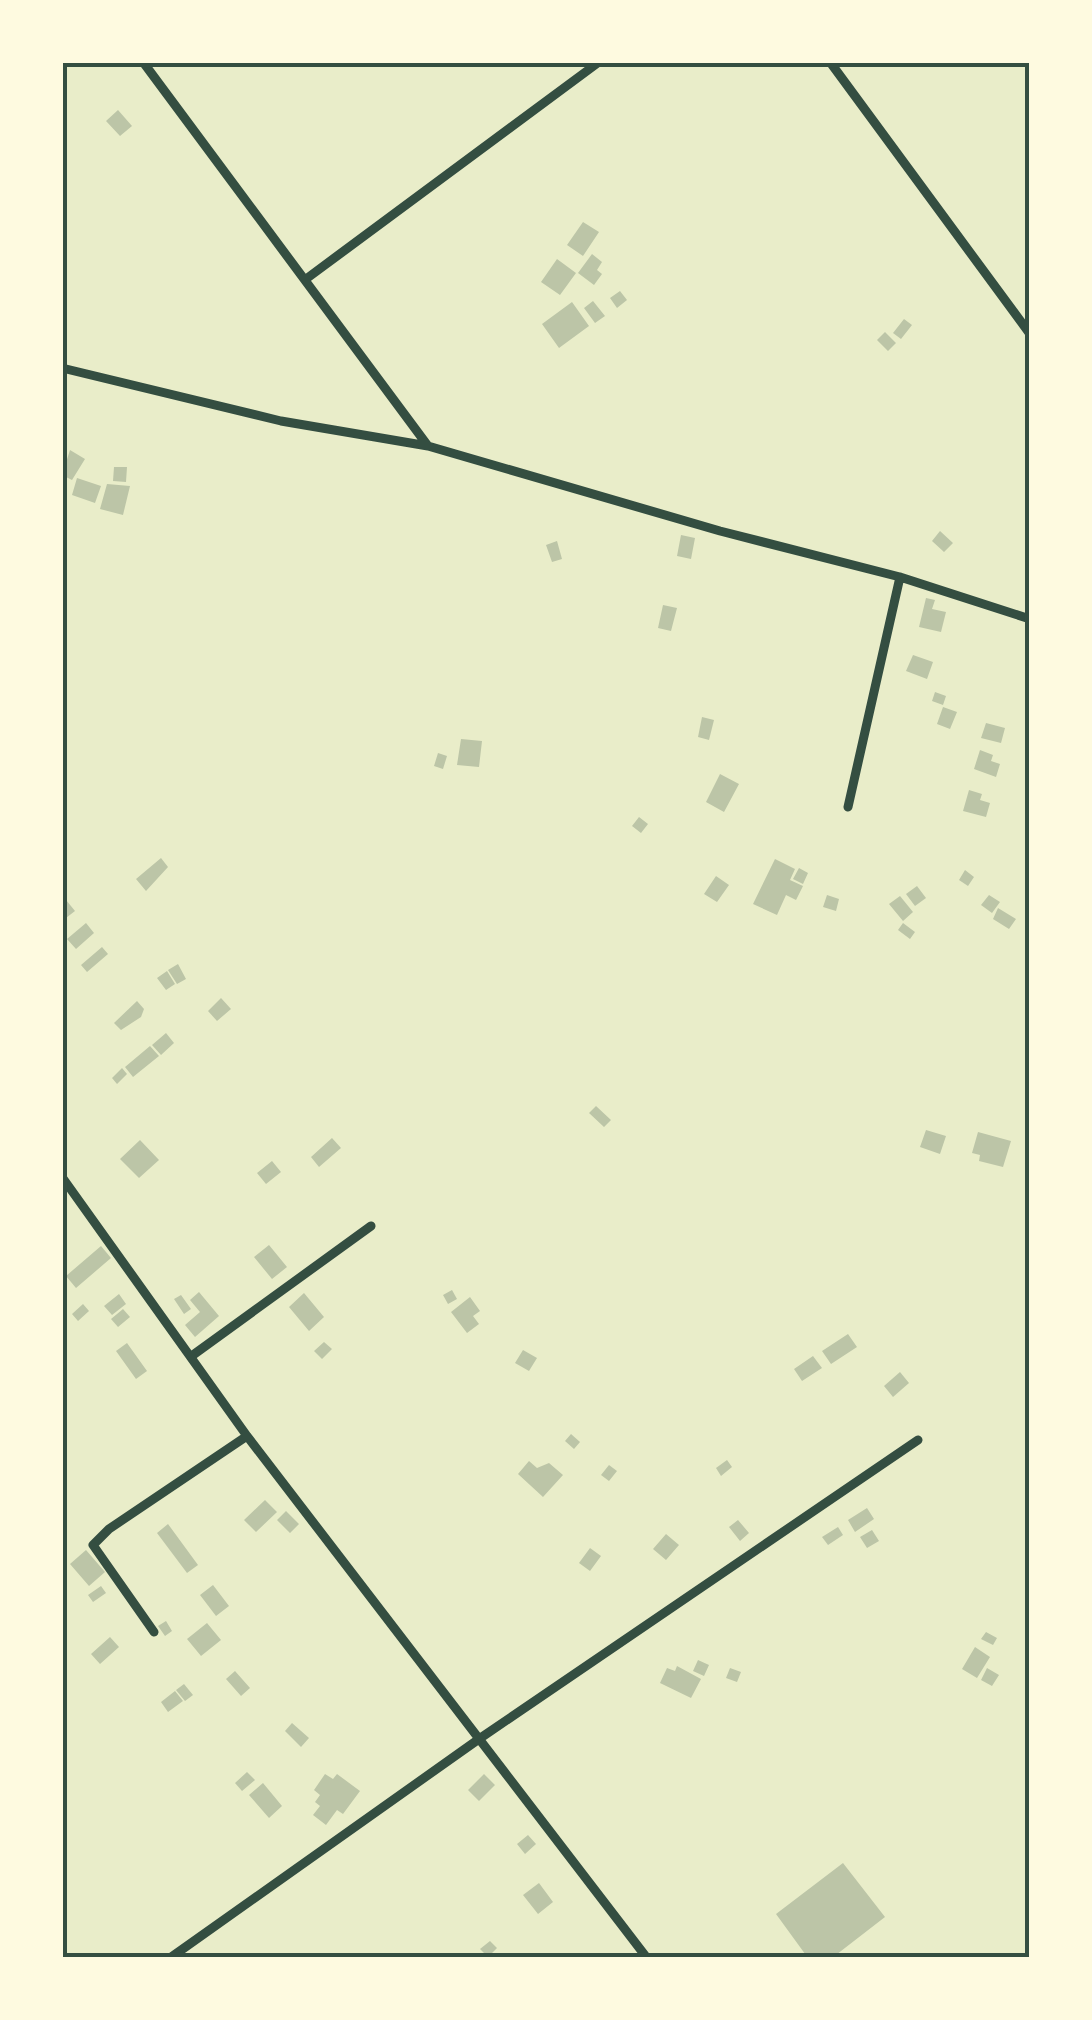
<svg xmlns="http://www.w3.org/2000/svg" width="1092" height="2020" viewBox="0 0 1092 2020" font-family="Karla,sans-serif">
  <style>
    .building { fill: #bcc5a7 }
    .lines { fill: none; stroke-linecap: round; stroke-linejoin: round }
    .minor { stroke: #344e41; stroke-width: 9 }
    .neatline { fill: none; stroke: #344e41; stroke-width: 4 }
  </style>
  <rect width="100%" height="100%" fill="#e9edc9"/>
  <path class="building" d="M118,110L132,126L120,136L106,121Z
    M583,222L599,232L583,256L567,245Z
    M592,254L602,262L597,270L602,274L594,285L578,273Z
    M557,259L576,273L560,295L541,282Z
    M620,291L627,300L617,308L610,298Z
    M593,301L605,316L595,323L584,308Z
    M572,302L589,326L559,348L542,324Z
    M904,319L912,325L901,339L893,333Z
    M885,332L896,343L888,351L877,340Z
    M70,450L85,459L72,480L62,475Z
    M114,467H127L126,482L113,481Z
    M77,478L101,486L95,503L72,495Z
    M107,484L130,486L123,515L100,509Z
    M940,531L953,543L944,552L932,541Z
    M681,535L695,538L691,559L677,556Z
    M557,541L562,559L552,562L546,545Z
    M926,598L935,600L932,609L946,612L941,632L919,627Z
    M663,605L677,608L671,631L658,628Z
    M913,655L933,662L927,679L906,671Z
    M935,692L946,696L943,705L932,701Z
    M943,707L957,712L950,729L937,724Z
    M702,717L714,720L709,740L698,737Z
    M986,723L1005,728L1001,743L981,738Z
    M461,739L482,741L479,767L457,765Z
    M980,750L993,755L991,761L1000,764L996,777L974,769Z
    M438,753L447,756L443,769L434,766Z
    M720,774L739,784L724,812L706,802Z
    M969,790L982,794L980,800L990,803L986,817L963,811Z
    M639,817L648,824L641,833L632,826Z
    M161,858L168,867L146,891L136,879Z
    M775,859L795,869L790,880L803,886L796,900L786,895L777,915L753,904Z
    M799,868L808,873L803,884L793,879Z
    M965,870L974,877L968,886L959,880Z
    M716,876L729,885L717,902L704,894Z
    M917,886L926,898L915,906L906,894Z
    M62,895L75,911L62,921Z
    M827,895L839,899L836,911L823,907Z
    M989,895L1000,902L992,913L981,905Z
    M900,896L913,912L903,921L889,904Z
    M998,908L1016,919L1009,929L993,919Z
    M86,923L94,933L76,949L67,939Z
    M903,923L915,932L910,939L898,930Z
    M102,947L108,954L87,972L81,965Z
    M178,964L186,979L177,984L168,970Z
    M167,971L175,984L166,990L157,978Z
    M221,998L231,1009L217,1021L208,1011Z
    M137,1001L144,1009L141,1017L121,1030L114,1023Z
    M166,1033L174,1043L161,1055L152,1045Z
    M150,1046L159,1056L133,1077L125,1067Z
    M122,1068L127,1074L117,1084L112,1078Z
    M596,1106L611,1120L604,1127L589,1113Z
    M926,1130L946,1136L940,1154L920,1147Z
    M978,1132L1011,1141L1003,1167L979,1161L980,1155L972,1153Z
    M332,1138L341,1148L319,1167L311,1157Z
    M140,1140L159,1160L139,1178L120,1159Z
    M272,1161L281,1172L266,1184L257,1173Z
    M269,1245L287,1267L272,1279L254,1257Z
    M101,1246L111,1258L76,1288L66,1276Z
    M452,1290L457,1299L448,1304L443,1295Z
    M199,1292L219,1316L195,1337L185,1325L200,1312L190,1300Z
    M304,1293L324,1317L309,1331L289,1307Z
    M119,1294L126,1304L112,1315L104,1306Z
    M181,1295L191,1309L184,1314L174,1299Z
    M470,1297L480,1311L473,1316L479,1324L467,1333L451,1312Z
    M83,1304L89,1311L78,1321L72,1314Z
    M123,1309L130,1317L118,1327L111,1319Z
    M848,1334L857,1347L831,1364L822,1351Z
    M324,1342L332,1349L322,1359L314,1351Z
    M127,1343L147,1371L136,1379L116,1351Z
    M523,1350L537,1358L529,1371L515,1363Z
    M813,1356L822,1368L802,1381L794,1369Z
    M900,1372L909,1383L893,1397L884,1386Z
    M571,1434L580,1442L574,1449L565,1441Z
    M727,1460L732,1467L721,1476L716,1468Z
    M529,1461L537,1468L549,1463L563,1475L543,1497L518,1474Z
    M609,1465L617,1471L609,1481L601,1475Z
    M265,1500L277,1512L256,1532L244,1520Z
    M867,1508L874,1519L855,1532L848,1520Z
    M286,1511L299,1524L290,1533L277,1520Z
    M738,1520L749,1533L740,1541L729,1527Z
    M168,1524L198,1565L187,1573L157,1533Z
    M838,1527L843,1535L828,1545L822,1537Z
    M872,1530L879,1541L867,1548L860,1537Z
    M666,1534L679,1545L666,1560L653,1549Z
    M590,1548L601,1556L590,1571L579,1563Z
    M86,1550L105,1572L89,1586L70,1564Z
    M213,1585L229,1606L216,1616L200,1595Z
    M101,1586L106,1593L93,1602L88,1595Z
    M166,1621L172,1631L165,1636L158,1626Z
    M207,1623L221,1640L201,1656L187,1639Z
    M986,1632L997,1638L993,1645L981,1639Z
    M110,1637L119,1647L100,1664L91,1654Z
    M975,1647L990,1657L977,1678L962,1669Z
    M698,1660L709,1665L704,1676L693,1671Z
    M677,1666L701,1679L691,1698L660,1683L667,1668L675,1671Z
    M730,1668L741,1672L737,1682L726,1678Z
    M987,1668L999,1675L992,1686L981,1680Z
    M235,1671L250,1688L241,1696L226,1679Z
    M184,1684L193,1695L185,1701L176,1690Z
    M175,1691L183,1701L168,1712L161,1702Z
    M292,1723L309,1738L301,1747L285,1731Z
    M247,1772L255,1780L242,1791L235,1783Z
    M325,1774L333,1779L337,1774L360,1791L343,1814L337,1810L326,1825L313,1815L320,1806L315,1802L320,1795L314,1790Z
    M484,1774L495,1785L479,1801L468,1790Z
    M263,1783L282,1806L269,1818L249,1795Z
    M528,1835L536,1844L525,1854L517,1844Z
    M843,1863L885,1917L832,1958H808L776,1914Z
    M539,1883L553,1902L538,1914L523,1895Z
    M490,1941L497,1948L488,1957L480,1949Z"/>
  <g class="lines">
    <path class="minor" d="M143,62L428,446
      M830,62L1030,334
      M306,279L599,62
      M62,368L281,421L428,446L720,531L900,577L1030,619
      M848,807L900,577
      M62,1177L247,1436L647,1958
      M193,1355L371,1226
      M154,1632L93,1545L109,1529L247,1436
      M170,1958L479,1739L918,1440"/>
  </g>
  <rect width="1092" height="2020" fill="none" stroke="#fefae0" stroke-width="130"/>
  <rect x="65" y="65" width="962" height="1890" class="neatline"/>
</svg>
